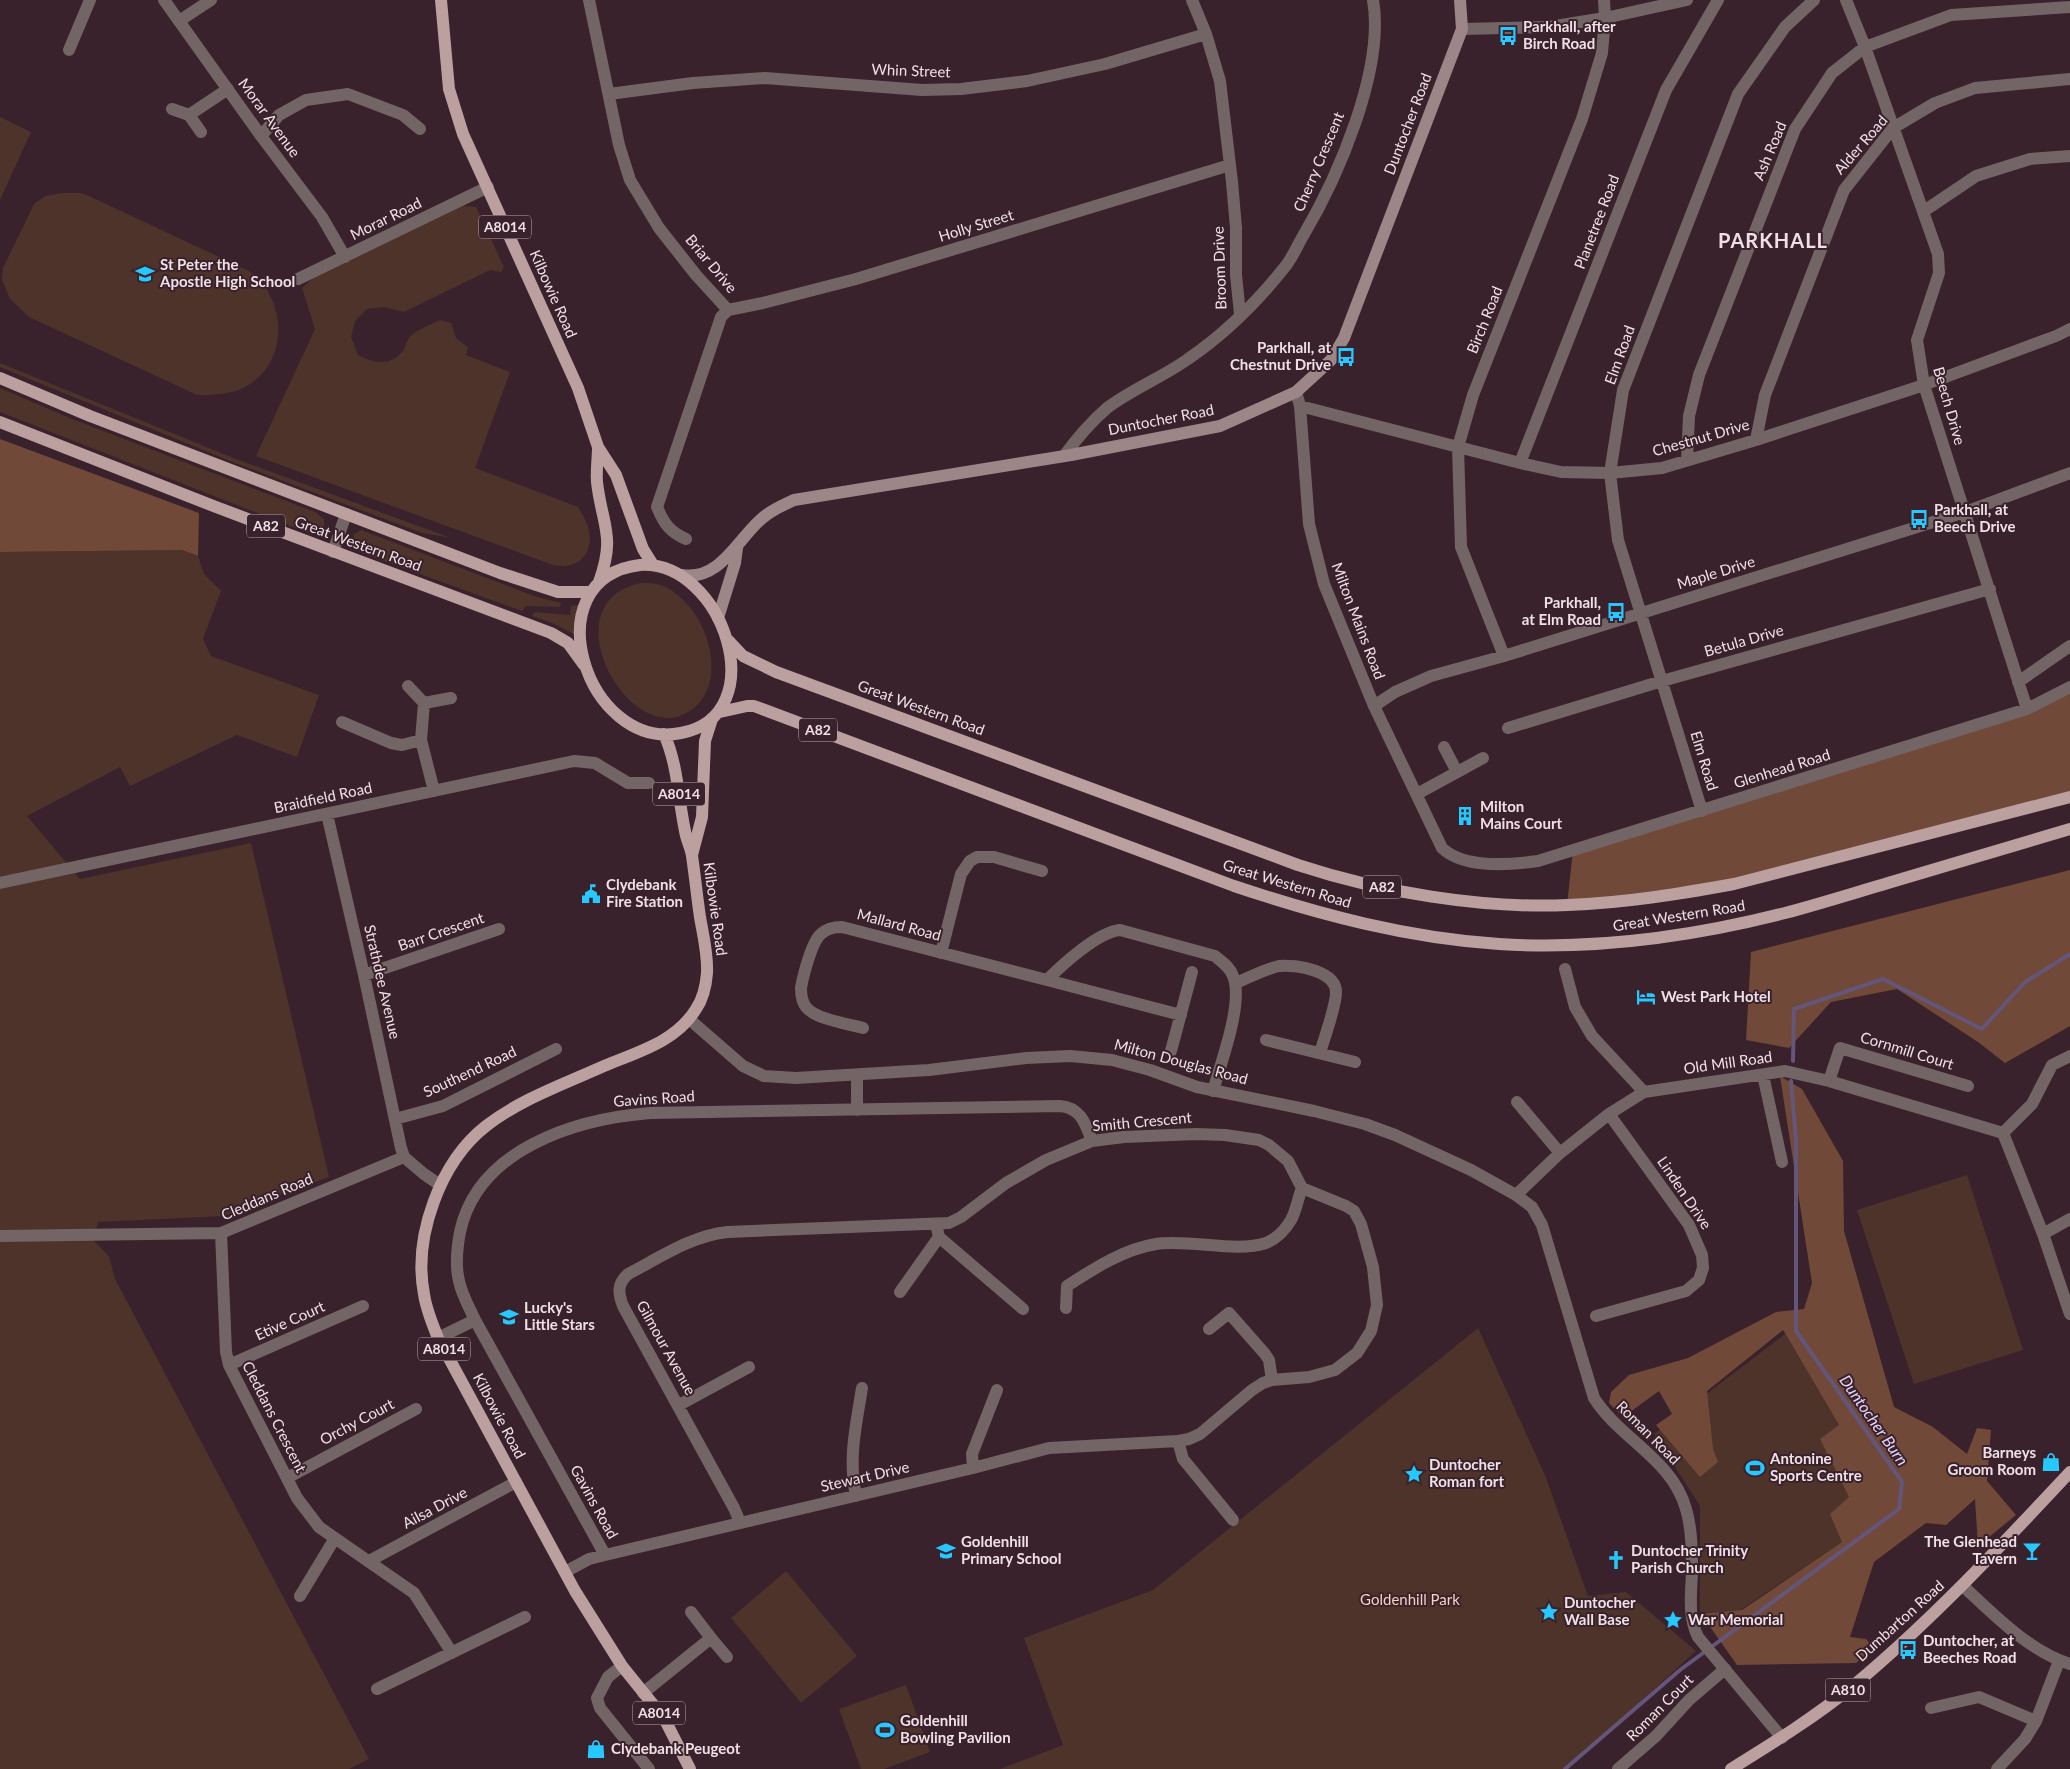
<svg xmlns="http://www.w3.org/2000/svg" width="2070" height="1769" viewBox="0 0 2070 1769" font-family="Lato,sans-serif">
  <style>
    .green { fill: #4d3329 }
    .forest { fill: #714939 }
    .lines { fill: none; stroke-linecap: round; stroke-linejoin: round }
    .stream { stroke: #64557a; stroke-width: 4 }
    .minor { stroke: #736565; stroke-width: 12 }
    .tertiary { stroke: #736565; stroke-width: 12 }
    .secondary { stroke: #9c8687; stroke-width: 12 }
    .primary { stroke: #bca0a0; stroke-width: 12 }
    .labels { text-anchor: middle; stroke-width: 4; stroke-linejoin: round; paint-order: stroke }
    .shield { fill: #39222c; stroke: #b9a7ae; stroke-width: 1 }
    .shield-label { font-size: 14px; font-weight: bold; fill: #f0e0e6 }
    .poi-label { font-size: 15px; font-weight: bold; fill: #f0e0e6; stroke: #39222c; text-anchor: start }
    .street-label { font-size: 15px; fill: #f0e0e6; stroke: #39222c }
    .park-label { font-size: 15px; fill: #fbd0bf; stroke: #39222c }
    .water-label { font-size: 16px; font-style: italic; fill: #e3d5fb; stroke: #39222c }
    .district-label { font-size: 20px; font-weight: bold; letter-spacing: 1px; fill: #f0e0e6; stroke: #39222c }
  </style>
  <rect width="100%" height="100%" fill="#39222c"/>
  <path class="green" d="M0,117L31,132L0,200Z
    M62,193H80L89,196L249,271C253,275 260,279 263,284C287,316 284,366 245,387C229,395 214,395 197,395L29,317L10,299L2,280L3,268L34,204L45,196Z
    M463,206L476,207L504,267L501,272L490,270L404,312L384,307L367,309L355,321L351,337L358,355C374,363 389,367 403,351C406,347 406,341 410,337C417,329 430,325 440,320L451,323L456,338L468,347L466,355L510,372L475,468L578,507C581,512 585,518 587,524C597,550 580,571 553,565L256,456L315,329L302,288L314,277Z
    M0,363L236,459L451,538L422,533L235,463L0,367Z
    M0,388L72,419L315,512L324,519V530L320,534L315,535L303,531L0,412Z
    M361,530L534,596L561,603L560,607L526,606L522,611L362,553L356,550L351,543L354,534Z
    M182,550L198,556L204,574L221,591L203,639L211,656L319,695L297,757L237,735L130,786L120,767L27,816L80,879L251,843L329,1177L224,1216L98,1222L94,1241L109,1256L115,1279L369,1759L349,1769H0V552Z
    M641,583C648,583 656,583 663,586C702,602 730,672 697,705C637,764 543,603 641,583Z
    M580,605L576,635L552,623L532,616L534,612L570,615L571,606Z
    M1967,1175L2023,1350L1914,1384L1857,1210Z
    M1478,1328L1545,1475L1588,1596L1626,1592L1696,1651L1566,1769H1000L1063,1745L1024,1638L1153,1590Z
    M1785,1334L1839,1425L1821,1439L1849,1497L1842,1542L1712,1629L1700,1612V1506L1654,1434Z
    M786,1571L857,1656L801,1703L731,1618Z
    M906,1685L930,1752L884,1769H861L839,1709Z"/>
  <path class="forest" d="M0,439L199,513L198,556L182,550L0,552Z
    M2070,687V797L1734,884L1567,905L1573,850L2027,709Z
    M2070,870V1026L2005,1063L1978,1042L1897,989L1831,1002L1789,1048L1746,1040L1751,952Z
    M1780,1076L1802,1089L1843,1161L1844,1231L1894,1407L1933,1427L1967,1454L1977,1428L1991,1430L1987,1481L2016,1515L1978,1546L1975,1499L1946,1525L1926,1523L1874,1562L1850,1637L1866,1639L1874,1648L1856,1663L1737,1665L1701,1614L1742,1610L1842,1542L1830,1514L1849,1497L1820,1439L1839,1425L1783,1330L1707,1391L1713,1449L1718,1462L1700,1477L1656,1425L1672,1414L1659,1391L1623,1417L1609,1403L1611,1392L1629,1375L1688,1358L1776,1312L1804,1309L1812,1283Z"/>
  <g class="lines">
    <path class="stream" d="M1793,1061L1794,1009L1883,979L1982,1029L2024,983L2070,954
      M1565,1769L1680,1670L1899,1509L1902,1482L1796,1331V1140L1791,1081"/>
    <path class="minor" d="M164,0L261,136L322,217L345,257
      M589,0L619,145L630,180L659,228L696,275L728,310L721,317L718,326L657,507C664,524 670,532 686,539
      M1192,0L1206,34L1220,81L1232,182L1236,228V275L1240,314
      M1846,0L1865,47L1938,254L1939,273L1917,340L1924,385L2027,709
      M179,21L211,0
      M1462,29L1549,27L1605,18L1687,0
      M69,50L90,0
      M609,94L693,83L765,78L922,90L961,89L1027,81L1105,64L1206,34
      M172,109L189,115L201,132
      M189,115L228,89
      M261,136L279,115L306,100L348,94L403,115L420,129
      M1924,211L1976,176L2030,159L2070,156
      M298,279L488,187
      M728,310L763,303L856,279L1230,165
      M1296,392L1300,406L1309,524L1324,584L1374,706L1442,848C1464,869 1509,865 1538,861L2027,709L2070,687
      M1300,406L1520,463L1561,472L1610,473L1662,468L1756,440L1924,385L2056,336L2070,329
      M1756,440L1765,395L1844,190L1893,128L1935,103L1975,88L2070,79
      M1064,456C1077,438 1091,422 1107,408C1132,389 1163,377 1188,359C1223,335 1257,302 1284,268C1292,259 1297,246 1303,236C1338,177 1385,69 1373,0
      M1687,460L1689,416L1699,375L1795,129L1832,73L1865,47L1951,15L2070,7
      M1520,463L1666,90L1718,0
      M333,552L346,514
      M1504,656L1461,547L1458,447L1473,395L1582,119L1602,53L1605,18L1604,0
      M2018,682L2070,646
      M408,686L424,703
      M1374,706L1395,692L1431,676L1504,656L1965,512L2070,473
      M342,722L391,743L402,745L421,740
      M1508,728L1662,681L1990,589
      M1444,747L1457,772
      M434,791L421,740L424,703L451,698
      M1417,794L1483,758
      M1702,811L1618,540L1610,473L1623,390L1738,94L1785,27L1814,0
      M327,814L364,975L401,1148L404,1157
      M0,883L574,761L595,763L628,783H649
      M941,953L961,874L970,861L977,857H994L1042,871
      M1565,969L1575,1007L1592,1036L1644,1092
      M364,975L499,929
      M1047,980L1181,1015
      M1236,983C1250,977 1265,969 1279,966C1296,964 1337,971 1336,993C1336,1006 1324,1039 1320,1053
      M863,1028C848,1024 815,1019 806,1007C802,1002 801,994 801,988C803,976 812,941 821,934C826,929 835,927 842,927L1047,980C1063,964 1098,932 1120,930L1215,956C1222,962 1230,967 1233,976C1244,1002 1221,1062 1213,1091
      M1266,1040L1355,1062
      M1171,1051L1192,972
      M857,1075V1110
      M1763,1075L1782,1162
      M1829,1081L1840,1048L1968,1086
      M1517,1102L1560,1153
      M395,1119L443,1106L556,1049
      M2003,1133L2043,1234L2070,1314
      M2003,1133L2032,1104L2052,1065L2070,1056
      M1516,1195L1560,1153L1609,1114L1644,1092L1785,1071L1829,1081L2003,1133
      M936,1224L939,1237L1023,1309
      M221,1233L226,1352L229,1365L297,1498L319,1527L414,1593L452,1653
      M2043,1234L2070,1219
      M0,1236L221,1233L404,1157L424,1174L440,1185
      M900,1292L939,1237
      M1066,1308L1067,1286C1093,1269 1124,1249 1156,1244C1190,1239 1236,1253 1266,1243C1276,1239 1285,1230 1291,1220C1296,1211 1298,1198 1302,1188
      M1596,1316L1686,1291L1699,1280L1703,1268L1702,1255L1689,1225L1609,1114
      M1209,1329L1229,1313L1265,1354L1269,1360L1272,1380
      M438,1338L475,1320
      M229,1365L363,1306
      M679,1405L749,1367
      M1178,1441L1183,1459L1188,1465L1233,1520
      M973,1468L972,1454L997,1390
      M287,1478L416,1409
      M856,1496C848,1458 856,1426 862,1388
      M605,1555L475,1320C469,1307 462,1295 459,1281C455,1265 457,1248 460,1232C478,1149 575,1119 650,1113L1060,1106C1081,1108 1085,1123 1092,1141
      M369,1561L516,1482
      M565,1572L589,1559L605,1555L973,1468L1049,1448L1178,1441L1189,1439L1200,1434L1252,1390L1263,1383L1272,1380L1309,1377L1335,1370L1357,1353L1371,1331L1377,1305L1373,1267L1361,1224L1354,1211L1346,1206L1302,1188L1288,1161L1269,1145L1259,1140L1225,1135L1196,1134L1124,1137L1092,1141L1046,1160L1006,1183L961,1217L949,1223L728,1232C693,1235 659,1258 628,1274C617,1284 618,1293 623,1306L734,1508L740,1522
      M1963,1586C1994,1615 2029,1651 2070,1664
      M300,1596L335,1538
      M711,1638L727,1657
      M622,1666L608,1677L597,1698L600,1708L649,1769
      M377,1689L525,1617
      M643,1693L711,1638L691,1612
      M1931,1708L1979,1697L2036,1721
      M1618,1769L1656,1736L1689,1700L1725,1669
      M1997,1769L2025,1739L2036,1721L2059,1661"/>
    <path class="tertiary" d="M689,1019L743,1066L764,1076L796,1078L929,1070L1026,1058L1070,1056L1112,1060L1150,1070L1197,1087L1314,1111L1365,1124L1395,1135L1471,1170L1516,1195L1532,1207L1542,1225L1594,1398C1620,1439 1672,1459 1686,1509C1692,1529 1692,1553 1692,1573C1691,1595 1688,1617 1698,1637L1782,1738"/>
    <path class="secondary" d="M682,575C718,581 736,543 758,522C768,512 781,506 794,500L1071,455L1220,426L1296,392L1331,360L1344,338L1462,29L1460,0
      M718,618L735,563L737,548"/>
    <path class="primary" d="M441,0L449,89L463,134L578,388L598,447L616,475L643,549L653,565
      M0,378L90,416L500,573L558,592H589
      M0,422L216,507L551,633L568,643L584,665
      M598,447C598,458 596,471 597,482C602,526 616,535 599,582
      M640,565C723,560 775,715 681,733C586,752 531,578 640,565Z
      M728,640L743,656L776,672L1298,865C1380,892 1482,909 1568,905C1624,903 1679,894 1734,884L2070,797
      M720,712L747,706H754L1234,886C1321,915 1407,938 1499,944C1595,950 1691,937 1785,913C1819,904 1854,893 1888,883C1949,865 2009,847 2070,829
      M664,734C678,765 678,798 685,831C686,839 691,848 692,856C695,876 697,897 700,917C703,935 708,954 707,973C706,986 703,999 696,1009C676,1042 637,1052 604,1066C564,1084 521,1099 486,1126C440,1162 413,1237 424,1294C426,1309 432,1323 438,1338L575,1591L622,1666L664,1718L690,1769
      M692,855L702,817L705,741L712,719
      M1731,1769C1773,1743 1815,1717 1853,1686C1932,1620 2001,1546 2070,1472"/>
  </g>
  <defs>
    <g id="bus-bare" transform="scale(1.5)"><path d="M-5-6H5V4H4V6H2V4H-2V6H-4V4H-5ZM-3.5-4V0h7V-4ZM-3.5 1.2v1.5H-2V1.2ZM2 1.2v1.5H3.5V1.2Z" fill="#27c8ff" stroke="#39222c" stroke-width="2.5" paint-order="stroke"/></g>
    <g id="school-bare" transform="scale(1.5)"><path d="M0-5L7-2L0 1L-7-2ZM-4 1L0 2.5L4 1V4Q0 6-4 4Z" fill="#27c8ff" stroke="#39222c" stroke-width="2.5" paint-order="stroke"/></g>
    <g id="building-bare" transform="scale(1.5)"><path d="M-4-6H4V6H1V3H-1V6H-4ZM-2.5-4.3h1.7v1.8h-1.7ZM.8-4.3h1.7v1.8H.8ZM-2.5-1h1.7V.8h-1.7ZM.8-1h1.7V.8H.8Z" fill="#27c8ff" stroke="#39222c" stroke-width="2.5" paint-order="stroke"/></g>
    <g id="civic-bare" transform="scale(1.5)"><path d="M-.6-6.5H3V-4.5H.6V-3L4-1V1h2V6H-6V1h2V-1L-.6-3ZM-1.2 2.5V6h2.4V2.5Z" fill="#27c8ff" stroke="#39222c" stroke-width="2.5" paint-order="stroke"/></g>
    <g id="hotel-bare" transform="scale(1.5)"><path d="M-6-4.5h1.5V1H6V5H4.5V3h-9V5H-6ZM-4 0a1.8 1.8 0 1 1 3.6 0ZM.5 0V-2.5h3Q6-2.5 6 0Z" fill="#27c8ff" stroke="#39222c" stroke-width="2.5" paint-order="stroke"/></g>
    <g id="shop-bare" transform="scale(1.5)"><path d="M-5-2.5h2.3a2.7 3.5 0 0 1 5.4 0H5L5.5 6h-11ZM-1.5-2.5h3a1.5 2.3 0 0 0-3 0Z" fill="#27c8ff" stroke="#39222c" stroke-width="2.5" paint-order="stroke"/></g>
    <g id="stadium-bare" transform="scale(1.5)"><path d="M0-5a6.5 5 0 1 0 0 10a6.5 5 0 1 0 0-10ZM-3.5-1.8h7v3.6h-7Z" fill="#27c8ff" stroke="#39222c" stroke-width="2.5" paint-order="stroke"/></g>
    <g id="sight-bare" transform="scale(1.5)"><path d="M0-6L1.8-2.2L6-1.7L2.9 1.2L3.7 5.4L0 3.3L-3.7 5.4L-2.9 1.2L-6-1.7L-1.8-2.2Z" fill="#27c8ff" stroke="#39222c" stroke-width="2.5" paint-order="stroke"/></g>
    <g id="bar-bare" transform="scale(1.5)"><path d="M-6-5H6L.8 .8V4.5H3.5V6h-7V4.5H-.8V.8Z" fill="#27c8ff" stroke="#39222c" stroke-width="2.5" paint-order="stroke"/></g>
    <g id="church-bare" transform="scale(1.5)"><path d="M-1.2-6h2.4v3.5h3.3v2.4h-3.3V6h-2.4V-.1h-3.3v-2.4h3.3Z" fill="#27c8ff" stroke="#39222c" stroke-width="2.5" paint-order="stroke"/></g>
  </defs>
  <g fill-rule="evenodd">
    <use href="#bus-bare" x="1508" y="36"/>
    <use href="#school-bare" x="145" y="274"/>
    <use href="#bus-bare" x="1346" y="357"/>
    <use href="#bus-bare" x="1919" y="519"/>
    <use href="#bus-bare" x="1616" y="612"/>
    <use href="#building-bare" x="1465" y="816"/>
    <use href="#civic-bare" x="591" y="894"/>
    <use href="#hotel-bare" x="1646" y="997"/>
    <use href="#school-bare" x="509" y="1317"/>
    <use href="#shop-bare" x="2051" y="1462"/>
    <use href="#stadium-bare" x="1755" y="1468"/>
    <use href="#sight-bare" x="1414" y="1474"/>
    <use href="#school-bare" x="946" y="1551"/>
    <use href="#bar-bare" x="2032" y="1551"/>
    <use href="#church-bare" x="1616" y="1560"/>
    <use href="#sight-bare" x="1549" y="1612"/>
    <use href="#sight-bare" x="1673" y="1620"/>
    <use href="#bus-bare" x="1908" y="1650"/>
    <use href="#stadium-bare" x="885" y="1730"/>
    <use href="#shop-bare" x="596" y="1749"/>
  </g>
  <g class="labels">
    <g class="shield">
      <rect x="479" y="215.5" width="52" height="23" rx="4"/>
      <rect x="247" y="514.5" width="38" height="23" rx="4"/>
      <rect x="799" y="718.5" width="38" height="23" rx="4"/>
      <rect x="653" y="782.5" width="52" height="23" rx="4"/>
      <rect x="1363" y="875.5" width="38" height="23" rx="4"/>
      <rect x="418" y="1337.5" width="52" height="23" rx="4"/>
      <rect x="1825.5" y="1678.5" width="45" height="23" rx="4"/>
      <rect x="633" y="1701.5" width="52" height="23" rx="4"/>
    </g>
    <g class="shield-label">
      <text x="505" y="232">A8014</text>
      <text x="266" y="531">A82</text>
      <text x="818" y="735">A82</text>
      <text x="679" y="799">A8014</text>
      <text x="1382" y="892">A82</text>
      <text x="444" y="1354">A8014</text>
      <text x="1848" y="1695">A810</text>
      <text x="659" y="1718">A8014</text>
    </g>
    <g class="poi-label">
      <text x="1523" y="32">Parkhall, after<tspan x="1523" dy="17">Birch Road</tspan></text>
      <text x="160" y="270">St Peter the<tspan x="160" dy="17">Apostle High School</tspan></text>
      <text x="1331" y="353" text-anchor="end">Parkhall, at<tspan x="1331" dy="17">Chestnut Drive</tspan></text>
      <text x="1934" y="515">Parkhall, at<tspan x="1934" dy="17">Beech Drive</tspan></text>
      <text x="1601" y="608" text-anchor="end">Parkhall,<tspan x="1601" dy="17">at Elm Road</tspan></text>
      <text x="1480" y="812">Milton<tspan x="1480" dy="17">Mains Court</tspan></text>
      <text x="606" y="890">Clydebank<tspan x="606" dy="17">Fire Station</tspan></text>
      <text x="1661" y="1002">West Park Hotel</text>
      <text x="524" y="1313">Lucky's<tspan x="524" dy="17">Little Stars</tspan></text>
      <text x="2036" y="1458" text-anchor="end">Barneys<tspan x="2036" dy="17">Groom Room</tspan></text>
      <text x="1770" y="1464">Antonine<tspan x="1770" dy="17">Sports Centre</tspan></text>
      <text x="1429" y="1470">Duntocher<tspan x="1429" dy="17">Roman fort</tspan></text>
      <text x="961" y="1547">Goldenhill<tspan x="961" dy="17">Primary School</tspan></text>
      <text x="2017" y="1547" text-anchor="end">The Glenhead<tspan x="2017" dy="17">Tavern</tspan></text>
      <text x="1631" y="1556">Duntocher Trinity<tspan x="1631" dy="17">Parish Church</tspan></text>
      <text x="1564" y="1608">Duntocher<tspan x="1564" dy="17">Wall Base</tspan></text>
      <text x="1688" y="1625">War Memorial</text>
      <text x="1923" y="1646">Duntocher, at<tspan x="1923" dy="17">Beeches Road</tspan></text>
      <text x="900" y="1726">Goldenhill<tspan x="900" dy="17">Bowling Pavilion</tspan></text>
      <text x="611" y="1754">Clydebank Peugeot</text>
    </g>
    <g class="street-label">
      <text transform="translate(911 71) rotate(2)" y="5">Whin Street</text>
      <text transform="translate(269 118) rotate(54)" y="5">Morar Avenue</text>
      <text transform="translate(1408 124) rotate(-69)" y="5">Duntocher Road</text>
      <text transform="translate(1861 145) rotate(-49)" y="5">Alder Road</text>
      <text transform="translate(1770 151) rotate(-67)" y="5">Ash Road</text>
      <text transform="translate(1319 162) rotate(-67)" y="5">Cherry Crescent</text>
      <text transform="translate(386 219) rotate(-26)" y="5">Morar Road</text>
      <text transform="translate(1597 222) rotate(-69)" y="5">Planetree Road</text>
      <text transform="translate(976 226) rotate(-17)" y="5">Holly Street</text>
      <text transform="translate(711 264) rotate(50)" y="5">Briar Drive</text>
      <text transform="translate(1220 268) rotate(-92)" y="5">Broom Drive</text>
      <text transform="translate(553 294) rotate(66)" y="5">Kilbowie Road</text>
      <text transform="translate(1485 320) rotate(-68)" y="5">Birch Road</text>
      <text transform="translate(1620 355) rotate(-70)" y="5">Elm Road</text>
      <text transform="translate(1949 406) rotate(74)" y="5">Beech Drive</text>
      <text transform="translate(1161 420) rotate(-11)" y="5">Duntocher Road</text>
      <text transform="translate(1701 438) rotate(-16)" y="5">Chestnut Drive</text>
      <text transform="translate(358 544) rotate(20)" y="5">Great Western Road</text>
      <text transform="translate(1716 573) rotate(-17)" y="5">Maple Drive</text>
      <text transform="translate(1358 621) rotate(69)" y="5">Milton Mains Road</text>
      <text transform="translate(1744 641) rotate(-16)" y="5">Betula Drive</text>
      <text transform="translate(921 708) rotate(20)" y="5">Great Western Road</text>
      <text transform="translate(1704 761) rotate(73)" y="5">Elm Road</text>
      <text transform="translate(1782 769) rotate(-17)" y="5">Glenhead Road</text>
      <text transform="translate(323 798) rotate(-12)" y="5">Braidfield Road</text>
      <text transform="translate(1287 884) rotate(17)" y="5">Great Western Road</text>
      <text transform="translate(715 909) rotate(82)" y="5">Kilbowie Road</text>
      <text transform="translate(1679 916) rotate(-9)" y="5">Great Western Road</text>
      <text transform="translate(899 925) rotate(15)" y="5">Mallard Road</text>
      <text transform="translate(441 932) rotate(-19)" y="5">Barr Crescent</text>
      <text transform="translate(382 982) rotate(77)" y="5">Strathdee Avenue</text>
      <text transform="translate(1907 1051) rotate(17)" y="5">Cornmill Court</text>
      <text transform="translate(1181 1062) rotate(15)" y="5">Milton Douglas Road</text>
      <text transform="translate(1728 1063) rotate(-8)" y="5">Old Mill Road</text>
      <text transform="translate(470 1072) rotate(-25)" y="5">Southend Road</text>
      <text transform="translate(654 1099) rotate(-4)" y="5">Gavins Road</text>
      <text transform="translate(1142 1122) rotate(-5)" y="5">Smith Crescent</text>
      <text transform="translate(1684 1193) rotate(56)" y="5">Linden Drive</text>
      <text transform="translate(267 1197) rotate(-23)" y="5">Cleddans Road</text>
      <text transform="translate(290 1321) rotate(-24)" y="5">Etive Court</text>
      <text transform="translate(666 1348) rotate(61)" y="5">Gilmour Avenue</text>
      <text transform="translate(499 1416) rotate(62)" y="5">Kilbowie Road</text>
      <text transform="translate(274 1417) rotate(63)" y="5">Cleddans Crescent</text>
      <text transform="translate(357 1422) rotate(-28)" y="5">Orchy Court</text>
      <text transform="translate(1648 1433) rotate(45)" y="5">Roman Road</text>
      <text transform="translate(865 1477) rotate(-13)" y="5">Stewart Drive</text>
      <text transform="translate(594 1502) rotate(61)" y="5">Gavins Road</text>
      <text transform="translate(435 1508) rotate(-28)" y="5">Ailsa Drive</text>
      <text transform="translate(1900 1621) rotate(-42)" y="5">Dumbarton Road</text>
      <text transform="translate(1660 1708) rotate(-45)" y="5">Roman Court</text>
    </g>
    <g class="park-label">
      <text x="1410" y="1605">Goldenhill Park</text>
    </g>
    <g class="water-label">
      <text transform="translate(1874 1420) rotate(55)" y="6">Duntocher Burn</text>
    </g>
    <g class="district-label">
      <text x="1773" y="248">PARKHALL</text>
    </g>
  </g>
</svg>
